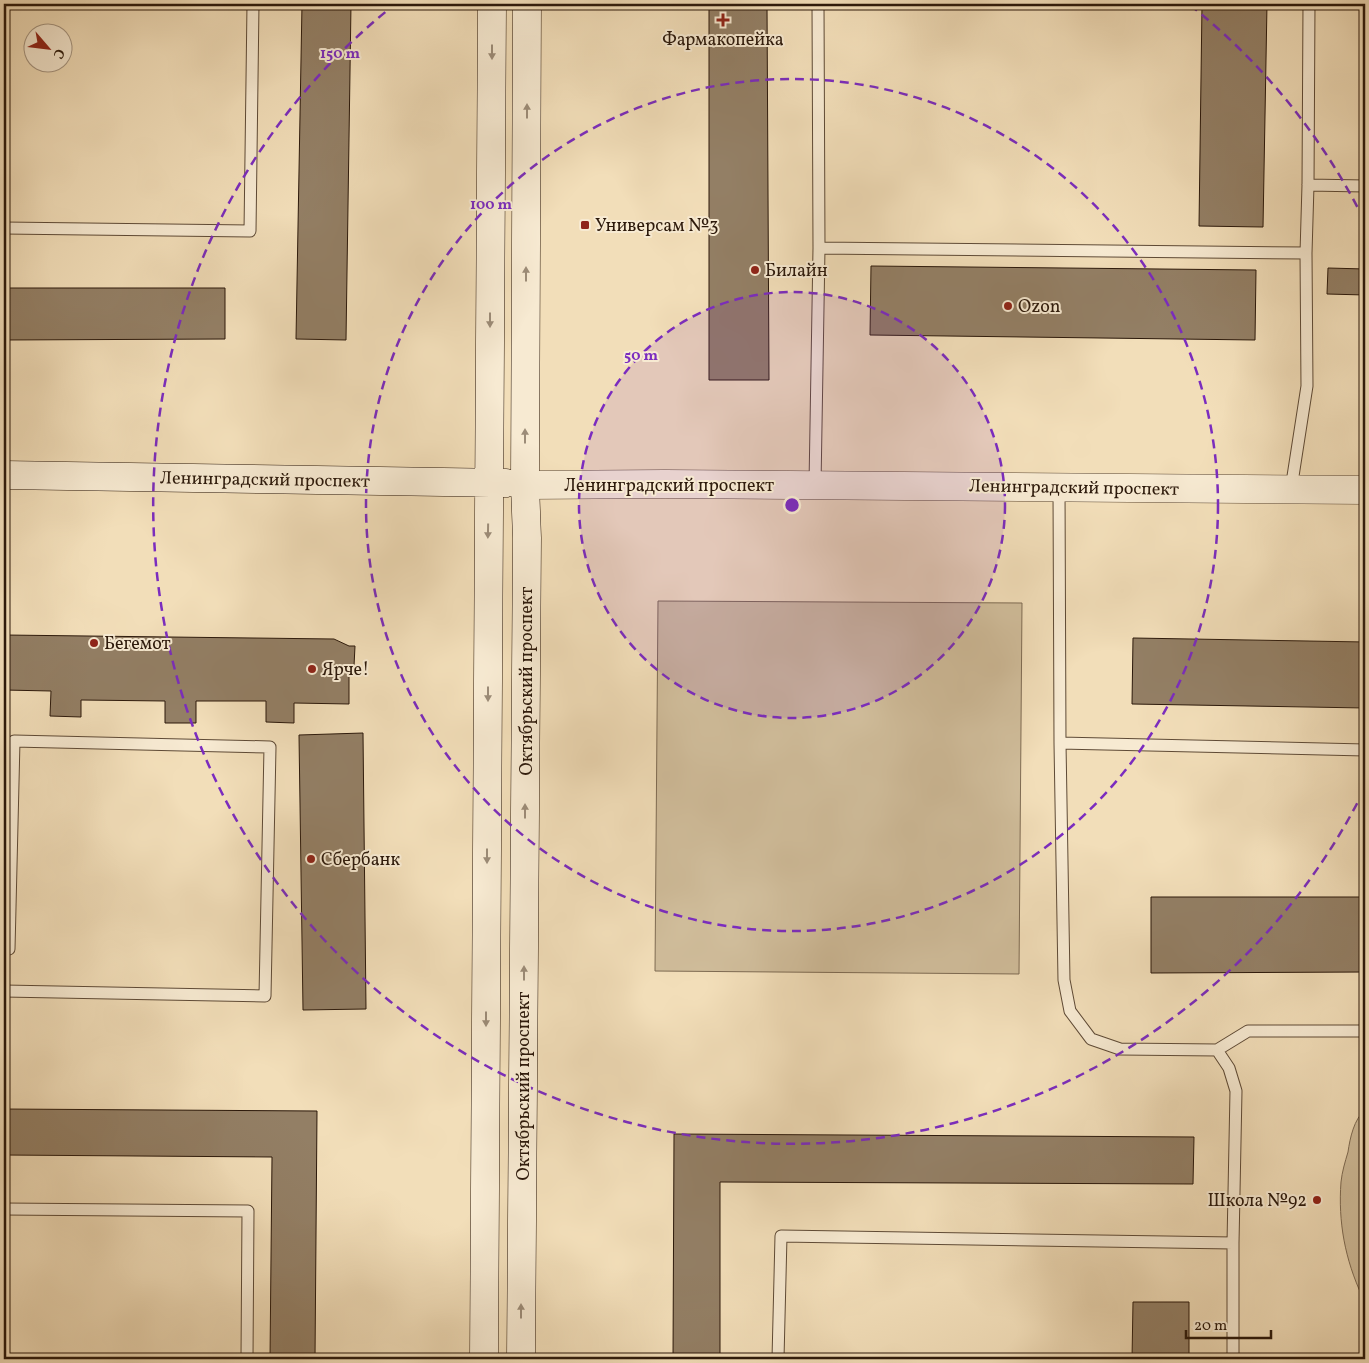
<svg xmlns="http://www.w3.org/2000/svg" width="1369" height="1363" viewBox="0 0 1369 1363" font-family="Vollkorn,serif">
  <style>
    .green { fill: #d0bd9b; stroke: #7e6b53 }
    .building { fill: #937f65; stroke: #2c190b }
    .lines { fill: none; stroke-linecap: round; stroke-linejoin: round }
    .service-casing { stroke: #5e4a36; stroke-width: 13 }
    .tertiary-casing { stroke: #5e4a36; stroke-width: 29 }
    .secondary-casing { stroke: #2c190b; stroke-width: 29 }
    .service { stroke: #f7ead2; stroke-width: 11 }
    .tertiary { stroke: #f7ead2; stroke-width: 28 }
    .secondary { stroke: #f7ead2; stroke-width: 28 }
    .oneway { fill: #9c8c78 }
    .ring { fill: none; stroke: #7b2cbf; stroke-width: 2.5; stroke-dasharray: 9 6 }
    .poi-dot { fill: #8f2418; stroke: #f7ead2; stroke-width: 2 }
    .labels { text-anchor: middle; stroke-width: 4; stroke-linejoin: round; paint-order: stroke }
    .poi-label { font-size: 18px; fill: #2c190b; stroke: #f7ead2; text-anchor: start }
    .street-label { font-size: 18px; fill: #2c190b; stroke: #f7ead2 }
    .centre { fill: #7b2cbf; stroke: #f7ead2; stroke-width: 2.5 }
    .ring-label { font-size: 15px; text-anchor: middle; font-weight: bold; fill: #7b2cbf; stroke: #f7ead2; stroke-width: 4; stroke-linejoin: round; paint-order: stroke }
  </style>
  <rect width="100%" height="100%" fill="#f2deb9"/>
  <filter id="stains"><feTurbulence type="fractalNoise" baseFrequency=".004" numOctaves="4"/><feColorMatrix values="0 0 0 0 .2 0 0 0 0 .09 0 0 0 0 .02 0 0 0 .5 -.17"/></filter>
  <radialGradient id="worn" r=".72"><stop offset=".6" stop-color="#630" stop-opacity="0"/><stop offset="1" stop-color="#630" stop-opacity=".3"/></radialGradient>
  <path class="green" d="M658,601L1022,603L1019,974L655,971Z
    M1365,1110V1297L1362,1296C1345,1259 1338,1222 1341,1182C1342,1172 1345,1162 1348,1152C1350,1138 1354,1119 1365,1110Z"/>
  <path class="building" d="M302,4H351L346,340L296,339Z
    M709,4H767L769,380H709Z
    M1202,4H1267L1263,227L1199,226Z
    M871,266L1256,270L1255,340L870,335Z
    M1328,268L1365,269V295L1327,294Z
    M4,288H225V339L4,340Z
    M5,635L334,639L349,646H355L354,666L349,667V704L294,703V723L266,722V701H196V723H165V701L81,700V717L50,716L51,691L4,690Z
    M1133,638L1365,642V708L1132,704Z
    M363,733L366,1009L303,1010L299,735Z
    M1151,897H1365V972L1151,973Z
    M4,1109L317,1111L315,1359H270L272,1157L4,1155Z
    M674,1134L1194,1137L1193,1184L720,1182V1359H673Z
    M1133,1302H1189V1359H1132Z"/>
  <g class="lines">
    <g class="service-casing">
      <path id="service" d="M1308,185L1365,186
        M4,228L250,231L253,4
        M819,248L1306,253
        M815,485L819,248L818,4
        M1059,487L1060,743L1064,980L1070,1011L1091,1039L1120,1049L1217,1050L1248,1031H1365
        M1291,489L1307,386L1306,253L1308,185L1309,4
        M1060,743L1365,750
        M4,991L265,996L270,747L14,741L9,949
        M4,1209L248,1211L247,1359
        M778,1359L781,1236L1233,1243L1236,1091L1229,1068L1217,1050
        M1233,1359V1243"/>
    </g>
    <g class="tertiary-casing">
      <path id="tertiary" d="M525,485L665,484L1365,490"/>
    </g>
    <g class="secondary-casing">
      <path id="secondary" d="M4,475L506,483
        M484,1359L492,4
        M521,1359L527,538L525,485L527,4"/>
    </g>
    <use href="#service" class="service"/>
    <use href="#tertiary" class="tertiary"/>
    <use href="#secondary" class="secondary"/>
  </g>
  <defs><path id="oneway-solid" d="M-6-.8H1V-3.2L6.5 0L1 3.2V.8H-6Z" transform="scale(1.25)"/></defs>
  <g class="oneway">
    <use href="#oneway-solid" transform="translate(492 52) rotate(90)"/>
    <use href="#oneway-solid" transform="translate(527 111) rotate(-90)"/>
    <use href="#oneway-solid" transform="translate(526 274) rotate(-90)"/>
    <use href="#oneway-solid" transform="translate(490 320) rotate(90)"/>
    <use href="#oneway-solid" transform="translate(525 436) rotate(-90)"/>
    <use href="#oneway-solid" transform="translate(488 531) rotate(91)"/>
    <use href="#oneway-solid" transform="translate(488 694) rotate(90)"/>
    <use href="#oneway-solid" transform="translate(525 811) rotate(-90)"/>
    <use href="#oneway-solid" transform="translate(487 856) rotate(90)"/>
    <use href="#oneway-solid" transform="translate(524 973) rotate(-90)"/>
    <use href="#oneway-solid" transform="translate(486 1019) rotate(90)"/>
    <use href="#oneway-solid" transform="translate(521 1311) rotate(-90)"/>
  </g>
  <circle cx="792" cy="505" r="213" fill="#7b2cbf" fill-opacity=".12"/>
  <g class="ring">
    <circle cx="792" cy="505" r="213"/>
    <circle cx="792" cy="505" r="426"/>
    <path d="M1364 790A639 639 0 1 1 394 5M1190 5A639 639 0 0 1 1364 220"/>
  </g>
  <g class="poi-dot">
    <path d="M720.5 12.5h5v5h5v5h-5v5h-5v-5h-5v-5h5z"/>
    <rect x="580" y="220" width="10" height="10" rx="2.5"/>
    <circle cx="755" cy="270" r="5"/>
    <circle cx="1008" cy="306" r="5"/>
    <circle cx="94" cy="643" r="5"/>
    <circle cx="312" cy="669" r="5"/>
    <circle cx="311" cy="859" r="5"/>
    <circle cx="1317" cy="1200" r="5"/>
  </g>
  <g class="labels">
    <g class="poi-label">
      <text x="723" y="45" text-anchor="middle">Фармакопейка</text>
      <text x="595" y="231">Универсам №3</text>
      <text x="765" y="276">Билайн</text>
      <text x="1018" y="312">Ozon</text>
      <text x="104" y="649">Бегемот</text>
      <text x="322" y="675">Ярче!</text>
      <text x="321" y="865">Сбербанк</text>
      <text x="1307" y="1206" text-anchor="end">Школа №92</text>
    </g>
    <g class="street-label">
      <text transform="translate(265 479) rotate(1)" y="6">Ленинградский проспект</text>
      <text x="669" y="491">Ленинградский проспект</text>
      <text transform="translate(1074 487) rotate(1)" y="6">Ленинградский проспект</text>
      <text transform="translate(526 681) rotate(-90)" y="6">Октябрьский проспект</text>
      <text transform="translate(523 1086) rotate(-90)" y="6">Октябрьский проспект</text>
    </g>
  </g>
  <circle cx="792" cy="505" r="8" class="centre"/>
  <g class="ring-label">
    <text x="340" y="58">150 m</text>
    <text x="491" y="209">100 m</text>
    <text x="641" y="360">50 m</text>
  </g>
  <rect width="1369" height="1363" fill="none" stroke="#f2deb9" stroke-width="20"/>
  <rect x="5" y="5" width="1359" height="1353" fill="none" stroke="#2c190b" stroke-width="2.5"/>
  <rect x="10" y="10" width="1349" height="1343" fill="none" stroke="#2c190b"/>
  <g transform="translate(48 48) rotate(118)"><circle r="24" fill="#f7ead2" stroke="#a69682"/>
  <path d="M0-4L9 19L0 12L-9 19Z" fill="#8f2418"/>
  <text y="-8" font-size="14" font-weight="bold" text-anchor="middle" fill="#2c190b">С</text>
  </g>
  <path d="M1186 1330v8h85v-8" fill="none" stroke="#2c190b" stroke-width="2.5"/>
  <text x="1194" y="1330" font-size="15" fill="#2c190b" stroke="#f7ead2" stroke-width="4" paint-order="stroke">20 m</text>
  <rect width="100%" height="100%" filter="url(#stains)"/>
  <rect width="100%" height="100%" fill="url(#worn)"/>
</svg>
